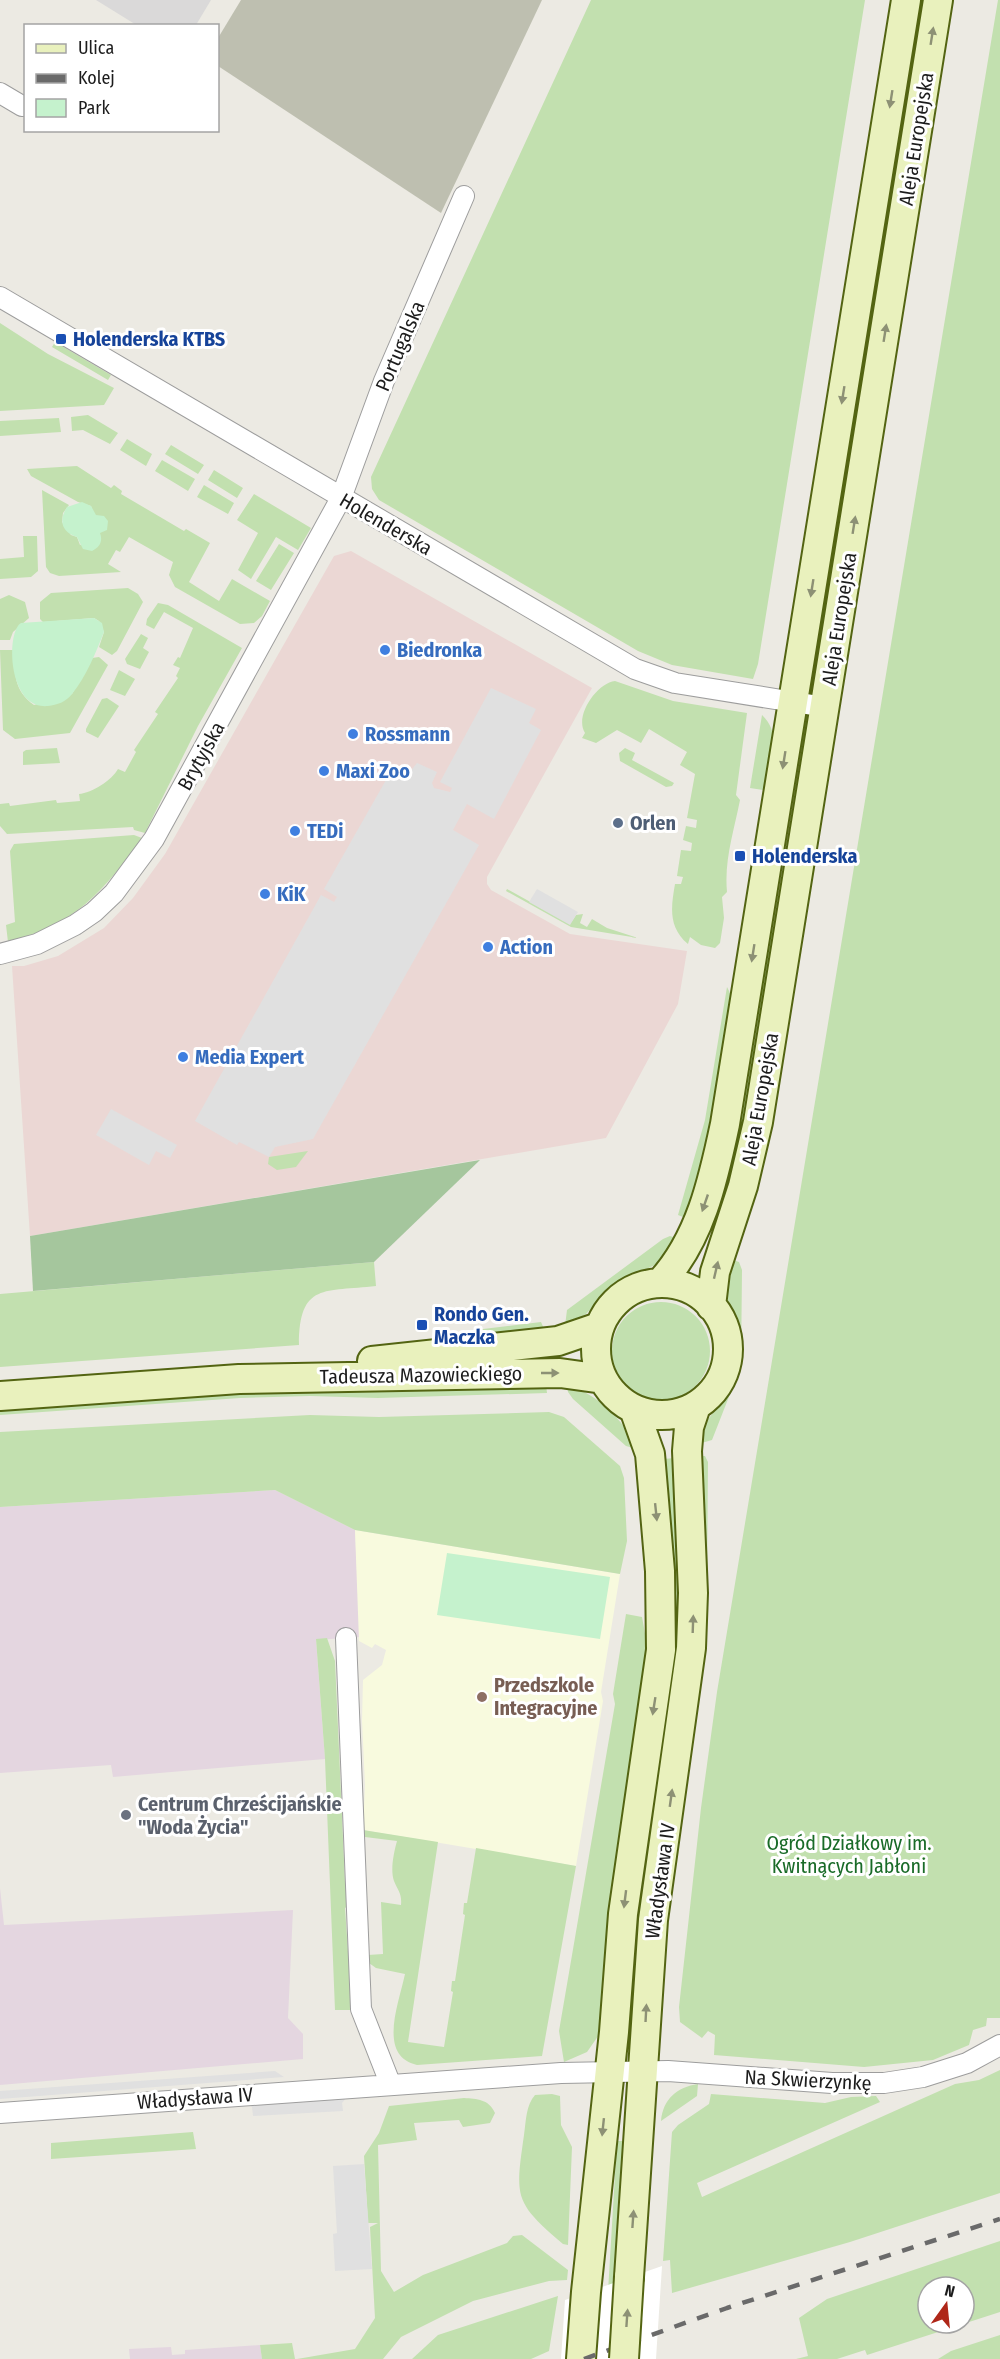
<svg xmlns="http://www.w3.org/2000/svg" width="1000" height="2359" viewBox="0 0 1000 2359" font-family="'Fira Sans Condensed',sans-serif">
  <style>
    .residential { fill: #dad9d9 }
    .commercial { fill: #ebd7d4 }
    .industrial { fill: #e4d6e0 }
    .education { fill: #f8fade }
    .construction { fill: #bebfb0 }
    .grass { fill: #c2e0af; fill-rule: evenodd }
    .forest { fill: #a5c69d }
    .park { fill: #c5f2cd }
    .parking { fill: #e0e0e0 }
    .pier { fill: #fff }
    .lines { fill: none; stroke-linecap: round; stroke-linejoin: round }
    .street-casing { stroke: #9d9d9d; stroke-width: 22 }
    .secondary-casing { stroke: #536412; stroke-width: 32 }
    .street { stroke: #fff; stroke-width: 20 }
    .secondary { stroke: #e9f1bd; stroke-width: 28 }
    .rail { stroke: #6a6a6a; stroke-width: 4.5; stroke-dasharray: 12 12; stroke-linecap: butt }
    .secondary-bridge-casing { stroke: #536412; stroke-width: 32; stroke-linecap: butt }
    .secondary-bridge { stroke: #e9f1bd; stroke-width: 28 }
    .oneway { fill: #8d9175 }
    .transit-dot { fill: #1a4fb4; stroke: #fff; stroke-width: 2 }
    .shop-dot { fill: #3f7fe0; stroke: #fff; stroke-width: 2 }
    .service-dot { fill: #5c6f8a; stroke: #fff; stroke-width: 2 }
    .education-dot { fill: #8d6e63; stroke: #fff; stroke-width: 2 }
    .worship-dot { fill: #6b7280; stroke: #fff; stroke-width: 2 }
    .labels { text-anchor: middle; stroke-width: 6; stroke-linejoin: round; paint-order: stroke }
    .street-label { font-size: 20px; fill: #1c1c1c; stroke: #fff }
    .transit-label { font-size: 20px; font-weight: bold; fill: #164399; stroke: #fff; text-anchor: start }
    .shop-label { font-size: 20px; font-weight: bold; fill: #366cbe; stroke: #fff; text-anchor: start }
    .service-label { font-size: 20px; font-weight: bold; fill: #4e5e75; stroke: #fff; text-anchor: start }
    .education-label { font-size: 20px; font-weight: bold; fill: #785e54; stroke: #fff; text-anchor: start }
    .worship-label { font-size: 20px; font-weight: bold; fill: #5b616d; stroke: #fff; text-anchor: start }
    .park-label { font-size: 20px; fill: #196b28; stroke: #fff }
  </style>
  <rect width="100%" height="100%" fill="#eceae3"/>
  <path class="residential" d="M96,0H211L196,25L138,26Z"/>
  <path class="commercial" d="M351,551L592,688L487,877V884L491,890L570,934L687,951L678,1004L606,1138L30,1236L12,966H24L58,956L104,928L133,898L165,854L334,556Z"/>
  <path class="industrial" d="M275,1490L355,1530L360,1637L316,1640L325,1759L113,1777L111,1765L0,1773V1507Z
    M0,1888L4,1925L293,1910L288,2018L303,2034V2059L0,2085Z
    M260,2345L262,2359H130L129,2349L171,2347L172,2355L185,2354V2350Z"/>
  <path class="education" d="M355,1530L620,1574L601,1692L603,1701L576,1866L363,1830L365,1785L362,1721L363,1680L382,1665L386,1650L375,1644L372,1648L359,1641Z"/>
  <path class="construction" d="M241,0H542L441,213L218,66V38Z"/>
  <path class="grass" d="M591,0H865L758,664L753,679L672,665L638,651L379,500L372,489L371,477Z
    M998,0H1000V2018H987L986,2026L973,2030L969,2045L933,2060L864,2067L714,2055L715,2035L708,2031L702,2038L680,2022L679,2007L701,1808L717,1692Z
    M0,323L48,354L114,388L104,405L0,411Z
    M55,342L111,375L108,380L52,347Z
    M88,415L118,433L110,444L83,430L72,431L71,417Z
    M59,418L61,432L0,436V421Z
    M127,439L152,454L146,466L120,450Z
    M171,445L204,465L198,474L165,454Z
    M162,460L195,479L188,491L155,471Z
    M77,466L111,488L114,485L122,491L121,494L184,531L186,529L210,543L189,582L219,601L232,579L270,601L262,616L254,623L240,624L175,587L169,575L173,562L129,537L120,552L116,550L108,564L121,572L59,576L50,573L46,567L42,490L69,505L63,513L62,522L71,535L77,537L80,545L100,533L91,506L78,502L31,476L27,469Z
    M214,470L243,488L237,498L208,480Z
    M204,485L234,503L228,514L197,497Z
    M254,494L311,528L298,550L276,537L251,579L238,570L258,533L237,520Z
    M23,536H37L38,571L31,577L0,579V559L24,557Z
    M279,544L294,553L271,590L256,581Z
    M128,588L138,594L143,602L117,651L112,655L99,647L104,632L99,621L94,618L43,622L40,619V602L51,593Z
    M9,595L25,602L29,618L13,632L10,640H0V599Z
    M158,603L168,605L242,648L198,726L145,833L134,830L133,827L7,834L0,826V804L9,803L10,806L56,800L57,803L80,801L79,794C92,793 112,780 118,769L125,772L136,752L134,750L158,714L155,712L178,678L176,676L180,668L173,665L178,657L180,658L193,628L164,612L154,629L146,625L147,619Z
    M141,634L148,638L143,648L149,652L140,669L127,664L125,659Z
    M0,650H14C15,673 13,690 34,705L72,694L92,658L99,657L108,665L70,733L15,739L3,730Z
    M119,670L135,679L125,696L110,690Z
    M615,681L673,701L747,713L736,795L740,800C734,831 724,860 727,892L722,897L724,918L720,943L715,948L701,945L690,937L688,944C668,927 671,907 675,884H681L683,877L677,876L681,850L691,851L692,843L683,840L686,826L696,828L697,820L687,818L695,774L680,765L687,752L649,729L641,743L617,730L596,743L582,738L585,733C574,716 597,683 615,681Z
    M107,698L119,706L98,738L86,732V729L102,699Z
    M762,715C784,736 770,765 763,790L750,788Z
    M57,748L60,763L23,765V752L26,750Z
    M625,748L635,753L632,760L674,783L672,786L666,787L620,761L619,753Z
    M134,835L142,838C102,893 76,924 8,942L6,925L15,922L10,851L14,844Z
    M777,888L779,916L739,1153L716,1230L710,1228C748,1118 759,1002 777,888Z
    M507,889L570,924L576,915L583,914L580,923L587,927L592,919L607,928L638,938L571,927L506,891Z
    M727,987L731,995L715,1122L688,1219L678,1215L705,1120Z
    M308,1151L296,1167L277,1170L268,1164L269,1157Z
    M670,1236L679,1239L659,1263L613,1285L586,1314L565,1326L567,1310L663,1239Z
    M730,1259L739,1262L742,1270L741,1366L712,1440L698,1444L706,1422L729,1392L739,1368V1333L726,1295Z
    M374,1262L376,1286C325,1292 299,1282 299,1345L0,1367V1294Z
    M612 1351a49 49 0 1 1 98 0a49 49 0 1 1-98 0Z
    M541,1322L545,1331L509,1335L450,1333Z
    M546,1385L547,1393L378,1398L310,1396L240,1398L0,1415V1406L240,1390Z
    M567,1385C598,1394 624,1420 637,1449L626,1446L573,1399L568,1392Z
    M549,1412L564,1417L620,1466L624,1478L627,1541L620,1574L355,1530L275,1490L0,1507V1432L310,1415L379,1417Z
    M697,1456H705L708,1462L707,1584Z
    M676,1458L682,1610L633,2034H624L662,1459Z
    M626,1614L642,1617L650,1661L601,2032L587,2052L564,2062L559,2031L615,1704L613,1694Z
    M327,1638L335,1661L345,1883L350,1886L351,1904L345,1908L352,2010H335L325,1759L316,1639Z
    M363,1830L438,1842L408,2042L444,2047L453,1992L451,1991L452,1981H455L465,1915L463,1914L464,1903H467L476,1848L576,1866L542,2056L417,2065C377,2056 399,2003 405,1974L376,1968L369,1963L368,1955L383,1954L381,1902L401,1905C402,1893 398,1891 394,1881C390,1870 394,1852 397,1841L365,1837Z
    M1000,2070V2193L850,2242L672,2293L670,2260L663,2261L672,2132L678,2125L709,2104L711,2094L825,2103L851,2097L876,2096L880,2102L697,2183L702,2197L955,2084L979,2080Z
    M698,2084L697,2096L661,2121C663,2099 677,2087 698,2084Z
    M552,2094L560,2096L561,2125L572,2147L568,2245L563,2244C514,2202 515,2198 524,2135C526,2121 526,2105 535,2095Z
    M464,2098C477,2099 489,2099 495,2113L490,2123L463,2127L459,2120L414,2123L417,2140L378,2145L381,2271L394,2292L423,2275L507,2243L513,2236L522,2235L568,2270L567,2280L549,2281L473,2301L401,2337L383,2359H297L355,2349L375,2318L370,2227L378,2223H368L364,2156L379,2133L389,2106Z
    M193,2132L196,2149L51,2159V2143Z
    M617,2141H627L613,2359H604Z
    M1000,2241V2312L867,2355L865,2350L837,2359H796L808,2356L799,2318L827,2299ZM928,2287H964V2323H928Z
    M558,2296L549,2351L531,2359H412L438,2335Z
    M1000,2335V2359H938L951,2351Z
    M292,2343L295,2359H262L260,2345Z"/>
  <path class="forest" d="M480,1160L374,1262L33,1291L30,1236Z"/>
  <path class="park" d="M82,502L91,506L96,515L104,516L108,521L107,530L100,533C103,541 100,547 92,551L83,549L77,537C62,532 58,521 67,507Z
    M94,618L102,623L104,632C96,652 86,677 72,694C66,702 57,705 48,706C7,710 6,631 21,623Z
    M447,1553L610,1577L600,1639L437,1615Z"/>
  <path class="parking" d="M491,688L536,709L529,723L541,730L494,819L467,804L453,830L479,845L313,1139L275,1147L269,1157L239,1142L237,1145L195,1121L321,895L334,902L337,897L324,889L394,766L409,773L417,763L437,772L432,783L434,788L450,792L452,788L440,782Z
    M537,889L578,912L570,925L529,902Z
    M111,1109L177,1145L170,1158L156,1151L149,1165L96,1135Z
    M275,2071L284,2077L0,2099V2091Z
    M347,2097L342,2103L343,2111L253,2116L252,2107L247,2102Z
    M364,2164L372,2269L335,2271L333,2234L337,2233L333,2166Z"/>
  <path class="pier" d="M662,2266L656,2359H561L565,2300Z"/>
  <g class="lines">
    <g class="street-casing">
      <path id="street" d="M0,93L22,106
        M0,297L635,669L675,683L825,707
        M0,954L37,944L75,925L94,912L114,893L154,839L341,498L384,381L464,196
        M346,1638L361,2009L390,2083
        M0,2113L561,2073L668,2071L832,2083H884L923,2077L967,2063L1000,2045"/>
    </g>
    <g class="secondary-casing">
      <path id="secondary" d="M596 1349a66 66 0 1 1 132 0a66 66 0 1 1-132 0Z
        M660,1283C700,1240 713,1181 725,1124L906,0
        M711,1306L715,1272L743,1186L758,1122L938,0
        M372,1361L558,1341L599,1327
        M0,1396L239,1379L560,1373L603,1379
        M629,2277L653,1920L691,1648L693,1593L687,1451L689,1427L696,1406
        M581,2359L586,2292L614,2032L623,1914L661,1650L660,1571L650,1454L634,1409"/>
    </g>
    <use href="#street" class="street"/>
    <use href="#secondary" class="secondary"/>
    <path class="rail" d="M584,2359L727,2308L1000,2219"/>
    <g class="secondary-bridge-casing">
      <path id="secondary-bridge" d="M624,2359L629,2277"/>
    </g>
    <use href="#secondary-bridge" class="secondary-bridge"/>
  </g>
  <defs><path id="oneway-solid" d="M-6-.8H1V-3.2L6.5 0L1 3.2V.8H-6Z" transform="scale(1.5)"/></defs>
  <g class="oneway">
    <use href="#oneway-solid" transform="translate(932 36) rotate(-81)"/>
    <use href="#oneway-solid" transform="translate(891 99) rotate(99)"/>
    <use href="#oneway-solid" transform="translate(885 333) rotate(-81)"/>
    <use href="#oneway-solid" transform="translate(843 395) rotate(99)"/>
    <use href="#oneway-solid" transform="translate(854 525) rotate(-81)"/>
    <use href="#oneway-solid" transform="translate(812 588) rotate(99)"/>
    <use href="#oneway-solid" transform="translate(784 760) rotate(99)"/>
    <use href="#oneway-solid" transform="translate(753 953) rotate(99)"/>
    <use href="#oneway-solid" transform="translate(705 1203) rotate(109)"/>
    <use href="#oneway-solid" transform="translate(716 1270) rotate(-77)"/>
    <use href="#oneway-solid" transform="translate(550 1373)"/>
    <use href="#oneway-solid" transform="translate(656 1512) rotate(84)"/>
    <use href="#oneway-solid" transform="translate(693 1624) rotate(-88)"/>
    <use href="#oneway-solid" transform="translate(654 1706) rotate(99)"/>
    <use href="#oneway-solid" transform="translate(671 1798) rotate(-82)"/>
    <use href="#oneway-solid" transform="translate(625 1899) rotate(97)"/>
    <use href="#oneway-solid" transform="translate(646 2013) rotate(-87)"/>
    <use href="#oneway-solid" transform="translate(603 2127) rotate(96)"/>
    <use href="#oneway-solid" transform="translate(633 2219) rotate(-86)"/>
    <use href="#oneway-solid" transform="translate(627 2318) rotate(-86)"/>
  </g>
  <g class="transit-dot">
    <rect x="55" y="333" width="12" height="12" rx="3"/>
    <rect x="734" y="850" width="12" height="12" rx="3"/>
    <rect x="416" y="1319" width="12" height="12" rx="3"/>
  </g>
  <g class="shop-dot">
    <circle cx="385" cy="650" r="6"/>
    <circle cx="353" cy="734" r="6"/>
    <circle cx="324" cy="771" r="6"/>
    <circle cx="295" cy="831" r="6"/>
    <circle cx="265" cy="894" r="6"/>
    <circle cx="488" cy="947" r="6"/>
    <circle cx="183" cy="1057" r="6"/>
  </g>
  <circle class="service-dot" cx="618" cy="823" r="6"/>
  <circle class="education-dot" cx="482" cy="1697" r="6"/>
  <circle class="worship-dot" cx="126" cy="1815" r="6"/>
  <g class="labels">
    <g class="street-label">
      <text transform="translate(916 139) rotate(-81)" y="7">Aleja Europejska</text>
      <text transform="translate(400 346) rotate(-67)" y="7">Portugalska</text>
      <text transform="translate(386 524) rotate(30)" y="7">Holenderska</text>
      <text transform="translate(839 619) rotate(-81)" y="7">Aleja Europejska</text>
      <text transform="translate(201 756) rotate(-61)" y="7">Brytyjska</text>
      <text transform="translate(760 1099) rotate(-80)" y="7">Aleja Europejska</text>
      <text transform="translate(421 1375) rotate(-1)" y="7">Tadeusza Mazowieckiego</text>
      <text transform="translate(660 1881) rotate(-82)" y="7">Władysława IV</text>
      <text transform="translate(808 2080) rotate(3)" y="7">Na Skwierzynkę</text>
      <text transform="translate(195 2098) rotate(-4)" y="7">Władysława IV</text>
    </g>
    <g class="transit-label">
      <text x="73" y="346">Holenderska KTBS</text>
      <text x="752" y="863">Holenderska</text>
      <text x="434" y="1321">Rondo Gen.<tspan x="434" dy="23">Maczka</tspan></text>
    </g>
    <g class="shop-label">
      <text x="397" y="657">Biedronka</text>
      <text x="365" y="741">Rossmann</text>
      <text x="336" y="778">Maxi Zoo</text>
      <text x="307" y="838">TEDi</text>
      <text x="277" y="901">KiK</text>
      <text x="500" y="954">Action</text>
      <text x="195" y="1064">Media Expert</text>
    </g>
    <g class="service-label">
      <text x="630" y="830">Orlen</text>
    </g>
    <g class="education-label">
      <text x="494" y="1692">Przedszkole<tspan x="494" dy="23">Integracyjne</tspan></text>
    </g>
    <g class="worship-label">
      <text x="138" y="1811">Centrum Chrześcijańskie<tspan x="138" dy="23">"Woda Życia"</tspan></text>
    </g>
    <g class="park-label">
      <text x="849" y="1850">Ogród Działkowy im.<tspan x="849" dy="23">Kwitnących Jabłoni</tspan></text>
    </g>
  </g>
  <rect x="24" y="24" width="195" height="108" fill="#ffffff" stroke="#a4a4a4" stroke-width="1.5"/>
  <rect x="36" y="44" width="30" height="9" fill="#e9f1bd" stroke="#a4a4a4" stroke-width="1.5"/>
  <text x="78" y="54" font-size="18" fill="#1c1c1c">Ulica</text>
  <rect x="36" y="74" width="30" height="9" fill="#6a6a6a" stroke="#a4a4a4" stroke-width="1.5"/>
  <text x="78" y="84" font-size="18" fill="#1c1c1c">Kolej</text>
  <rect x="36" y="99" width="30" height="18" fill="#c5f2cd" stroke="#a4a4a4" stroke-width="1.5"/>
  <text x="78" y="114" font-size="18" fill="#1c1c1c">Park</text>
  <g transform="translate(946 2305) rotate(15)"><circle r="28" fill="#ffffff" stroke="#a4a4a4" stroke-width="1.5"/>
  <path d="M0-4.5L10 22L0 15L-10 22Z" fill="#af2719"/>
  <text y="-9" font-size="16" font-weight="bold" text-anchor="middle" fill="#1c1c1c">N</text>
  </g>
</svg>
